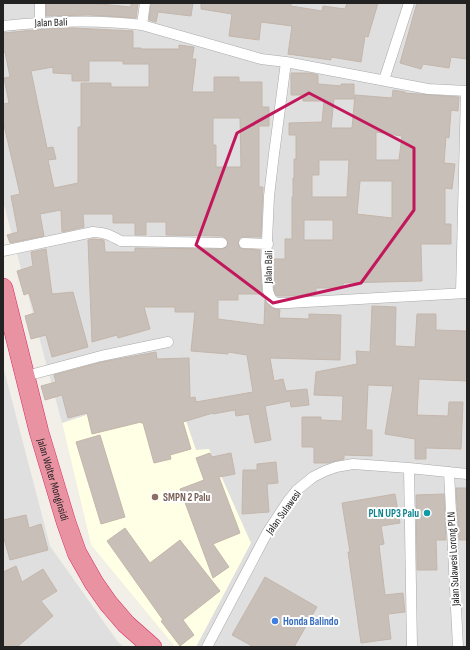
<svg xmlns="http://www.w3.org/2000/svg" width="470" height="650" viewBox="0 0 470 650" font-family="'Sofia Sans Condensed',sans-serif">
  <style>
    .residential { fill: #e0dfdf }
    .education { fill: #ffffe5 }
    .building { fill: #c7bfb8; stroke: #c4b6ab; fill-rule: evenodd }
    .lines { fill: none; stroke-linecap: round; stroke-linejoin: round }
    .street-casing { stroke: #a9a9a9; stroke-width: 11 }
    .highway-casing { stroke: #dc2a67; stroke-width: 20 }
    .street { stroke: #fff; stroke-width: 10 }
    .highway { stroke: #e892a2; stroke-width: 19 }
    .marked { fill: none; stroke: #c2185b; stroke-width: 3; stroke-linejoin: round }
    .education-dot { fill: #8d6e63; stroke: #fff; stroke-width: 1.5 }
    .culture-dot { fill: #0f9aa8; stroke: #fff; stroke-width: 1.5 }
    .shop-dot { fill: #3f7fe0; stroke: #fff; stroke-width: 1.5 }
    .labels { text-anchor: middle; stroke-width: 4; stroke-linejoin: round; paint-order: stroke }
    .street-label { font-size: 11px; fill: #222; stroke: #fff }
    .education-label { font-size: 11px; font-weight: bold; fill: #785e54; stroke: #fff; text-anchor: start }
    .culture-label { font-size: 11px; font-weight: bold; fill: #0d838f; stroke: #fff; text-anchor: end }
    .shop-label { font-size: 11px; font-weight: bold; fill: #366cbe; stroke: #fff; text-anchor: start }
  </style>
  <rect width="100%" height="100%" fill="#f2efe9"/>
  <path class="residential" d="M3,3H467V647H175L91,545L62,423L3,201Z
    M3,366L50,546L118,642L124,647H3Z"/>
  <path class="education" d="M174,386L196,450L209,449L251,543L196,647H175L91,545L62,423Z"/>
  <path class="building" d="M46,3H90L131,7V3H138L136,18L90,15L46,16Z
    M151,3H193L191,16L158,12L156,22L149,20Z
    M201,3H291V6L322,11L323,6L345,9L347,3H378L368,37L365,36L361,62L331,57V60L288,54L292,26L261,22L259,40L229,36L232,14L201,9Z
    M417,3H467V59L451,57L449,68L423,64L421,69L400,63Z
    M73,28L133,31V48H141V49H179V45L194,47L192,59H196L192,92H214V77H239V82H262V107H269V126H259V187H263L261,237H241L239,239L238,243L240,248L243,249L260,250V263L262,294H238V300H218V319L264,325L265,300L272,308L280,310L279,318L309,319V314L341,315L340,360L270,358L274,381L283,379L286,391L307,389L309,405L291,407L290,401L265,406L271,440L255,443L249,414L236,416L235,410L213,414V413L183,422L191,449L170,455L171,459L154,463L143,423H141V422L92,434L87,413L68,418L62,395L45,400L41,386L56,382L54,375L102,362L156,352L157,359L189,358L190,398L195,397L196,402L253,392L247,355L228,352V354L191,351L195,312H175V307H144L150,329L118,338L117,335L92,342L88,240L93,239L104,240L105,252H135V248L222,249L227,247L228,244L226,238L222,236L166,235V222H146V235H135V223H113V214H83L84,227L62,232L61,210L40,214L44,236L10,243L7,235L18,232L11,196L20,194L3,121V104L9,103L4,78L10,77L5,52L3,53V33L45,29ZM89,61H123V64H149V87H111V83H81V127H78V183L54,188L48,160L56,159L53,147L47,148L31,71L53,67V73L72,74V81H89ZM213,118H240L241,167H216V145H213Z
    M291,73H310L318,75V84L341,86V84H354V99H334L331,128H352L355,95L392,98L393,90L405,92V93L459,97L458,111L451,110L449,138L446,137L444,163L455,164L452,189L445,188V224H451V244H421L422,281L343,283V288H316V295L288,296H278L276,295L274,290L273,259H285V239H292V197H293V178H294V159H296V135H289V123L322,122L324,101H303V95H291ZM376,132L402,136L399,160H376ZM319,160H349L347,197H312V175H319ZM360,181H392V218L357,214ZM304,220H333V240H304Z
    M46,249L52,294L73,292L88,347L52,357L46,335L31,339L25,316L35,313L29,293L24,295L17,271L33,266L31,252Z
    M372,306L396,307L395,346L415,347L417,314H436V330L467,331V381L419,379L417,415L448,416L449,402H463L461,449L426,448V459H415V439L385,434L393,386L368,385L366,430H372V456L344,455V459L328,463H314V447H302V417H321V420L342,421L343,396L314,395L316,372L357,364L356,351L370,352Z
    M100,435L125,517L101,524L76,442Z
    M210,453L212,457L231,453L235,474L219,477L240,533L213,544L229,567L213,578L180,489L204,480L196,458Z
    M276,462L278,483L267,484L269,512L242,514L243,470H257V464Z
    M456,488H467V540H459Z
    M395,494L400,523L381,526L384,544L379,545L385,595L403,593L405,612L388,614L391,639L361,643L348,552H350L342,503Z
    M444,494L446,540H436L437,570H417L416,495Z
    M26,515L29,528L41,524L48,550L10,560L3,535V520Z
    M125,528L150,563L180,540L220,591L183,620L194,635L180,646L161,621L163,620L107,541Z
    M16,566L22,582L43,569L57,591L41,601L53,616L17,647H3V572Z
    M265,577L317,607L294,647H254L232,635Z"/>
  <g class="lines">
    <g class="street-casing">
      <path id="street" d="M40,3V22
        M142,25L145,3
        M3,26C49,21 96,19 142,25L261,59L286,62L428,89L467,91
        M286,62L274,154L269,196L266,263L268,291L271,299L276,303H288L467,293
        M384,80L409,3
        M244,243L268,244
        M3,251L93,232C107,233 110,235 121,241L222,243
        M461,293L466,91
        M26,376L101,356L168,342
        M409,468L412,647
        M449,472L458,647
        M207,647L267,533L288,501L297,490L313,477L325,471L336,467L353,464L409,468L467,474"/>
    </g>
    <g class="highway-casing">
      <g id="highway">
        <path id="s1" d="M3,288L39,432L66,522L77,553L94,583L108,603L126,624L152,647"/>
      </g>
    </g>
    <use href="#street" class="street"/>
    <use href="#highway" class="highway"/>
  </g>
  <path class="marked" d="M309,93L414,148V210L361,283L273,303L196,245L237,133Z"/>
  <circle class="education-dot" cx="155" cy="497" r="4"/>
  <circle class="culture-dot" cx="427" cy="513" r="4"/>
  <circle class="shop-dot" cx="275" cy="621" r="4"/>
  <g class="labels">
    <g class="street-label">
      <text transform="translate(51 22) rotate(-2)" y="4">Jalan Bali</text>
      <text transform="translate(268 267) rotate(-89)" y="4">Jalan Bali</text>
      <text dy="4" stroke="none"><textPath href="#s1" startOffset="198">Jalan Wolter Monginsidi</textPath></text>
      <text transform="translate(283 512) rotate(-54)" y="4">Jalan Sulawesi</text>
      <text transform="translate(453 559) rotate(-93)" y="4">Jalan Sulawesi Lorong PLN</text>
    </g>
    <g class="education-label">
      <text x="163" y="501">SMPN 2 Palu</text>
    </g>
    <g class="culture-label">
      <text x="419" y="517">PLN UP3 Palu</text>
    </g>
    <g class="shop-label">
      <text x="283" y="625">Honda Balindo</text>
    </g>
  </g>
  <rect width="470" height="650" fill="none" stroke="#222222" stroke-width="8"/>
</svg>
